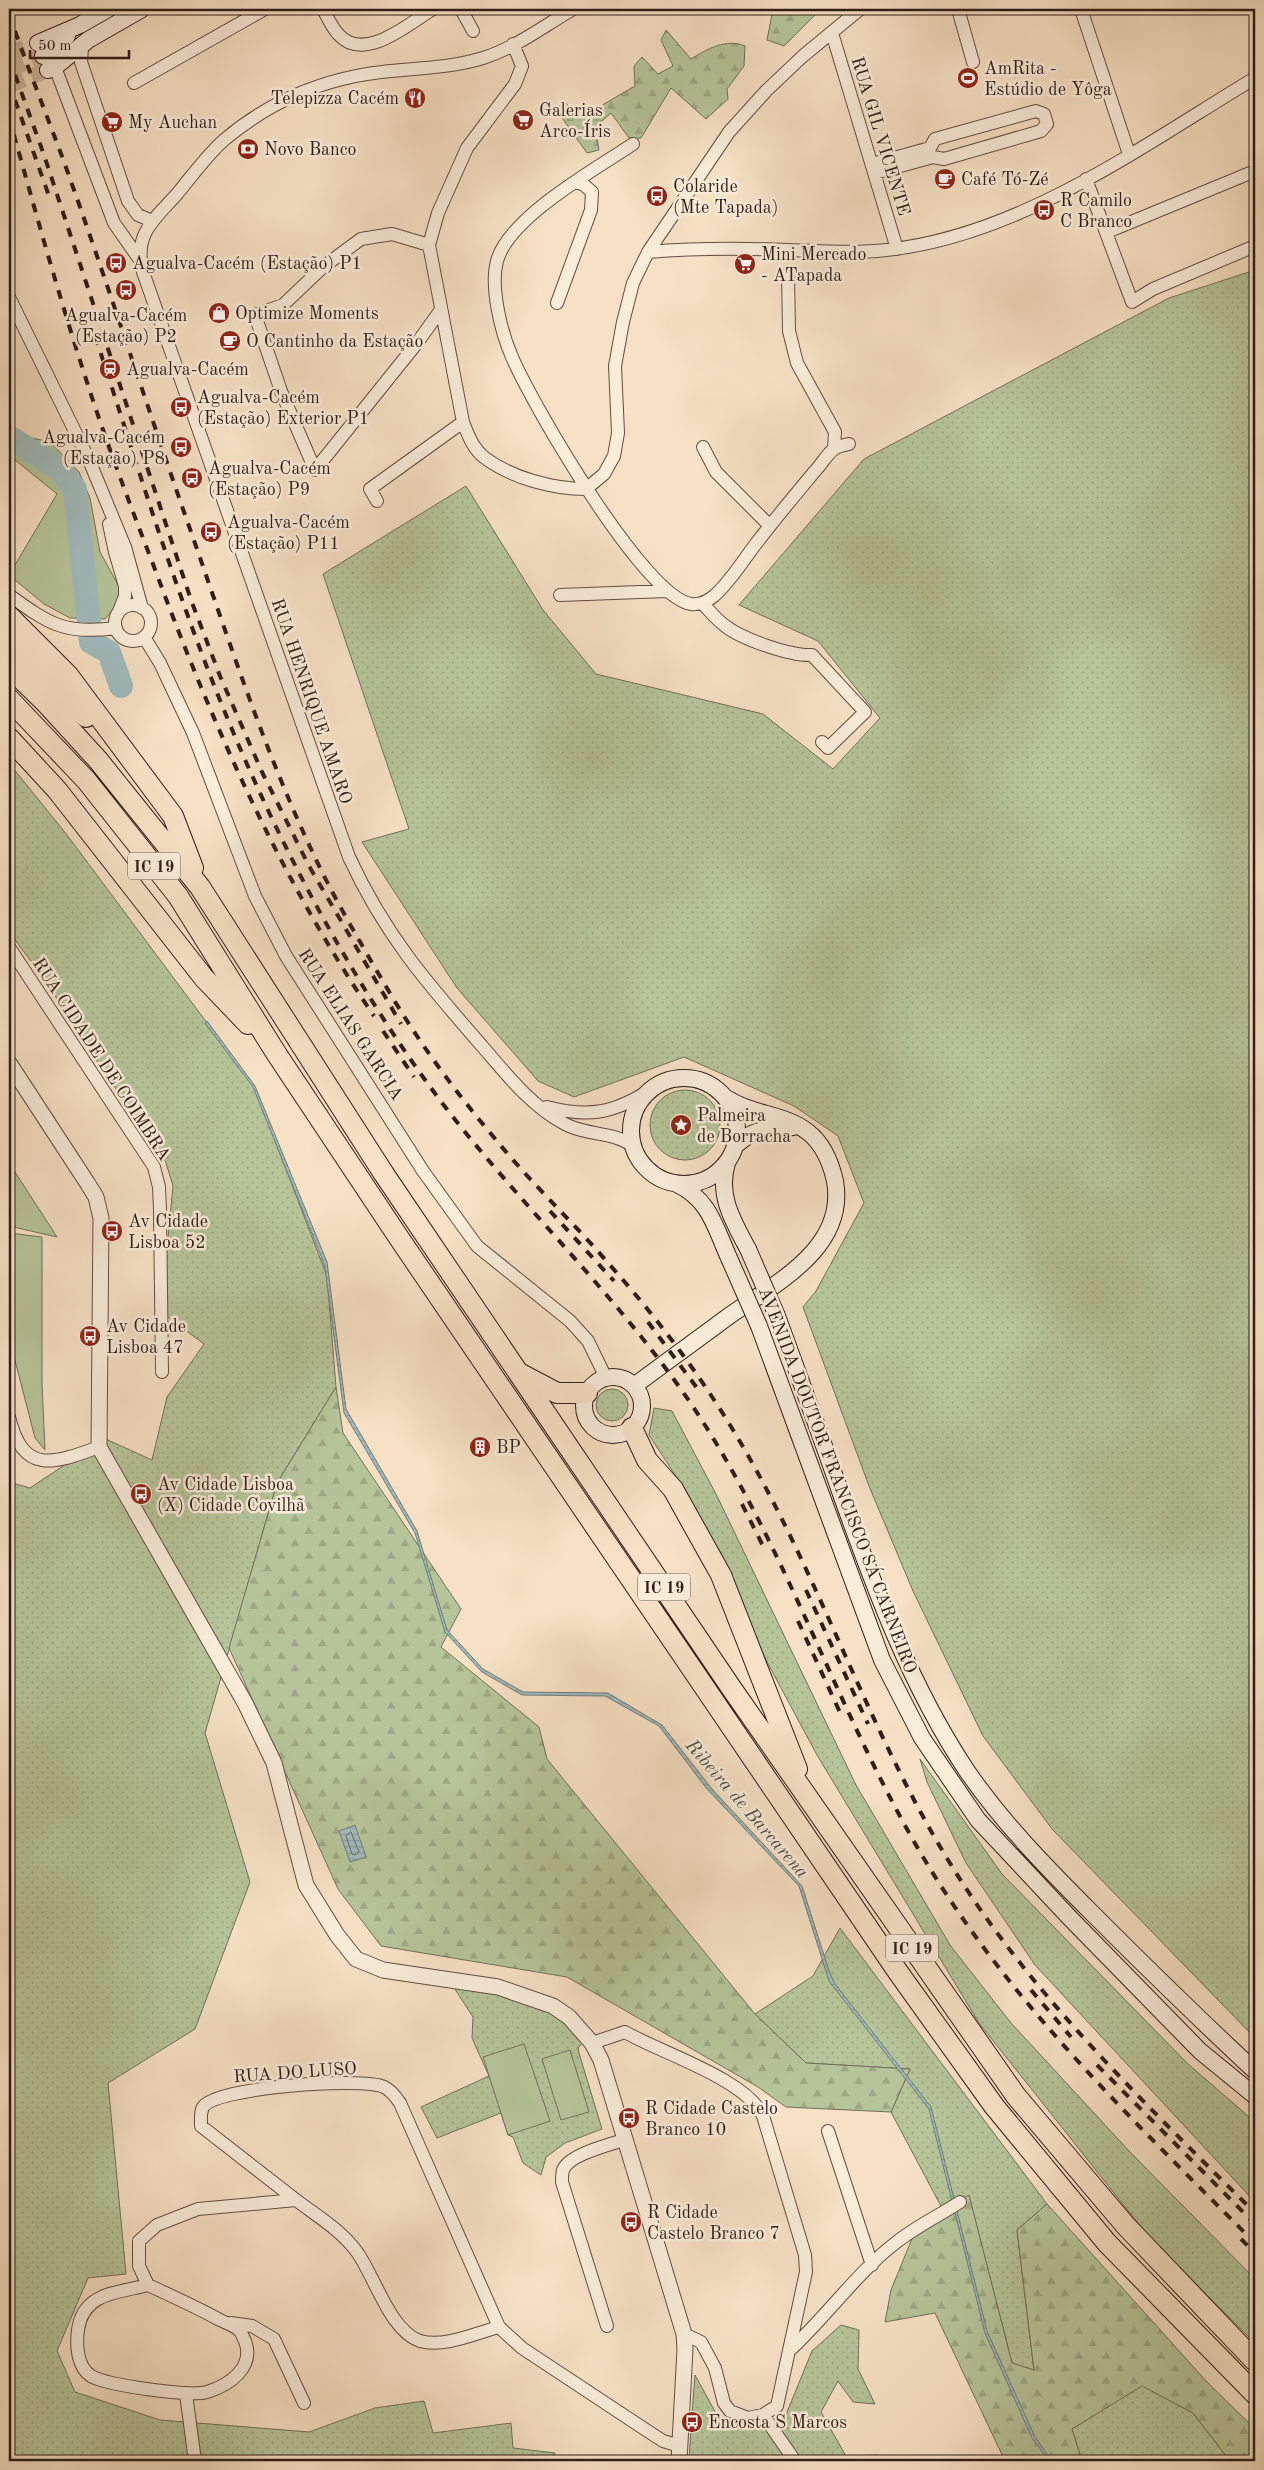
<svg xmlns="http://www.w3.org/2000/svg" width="1264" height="2470" viewBox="0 0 1264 2470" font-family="'Old Standard TT',serif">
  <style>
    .grass { fill: url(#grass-dots); stroke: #727058 }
    .forest { fill: url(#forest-firs); stroke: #727058 }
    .park { fill: #b6c499; stroke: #727058 }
    .water { fill: url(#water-rules); stroke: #737c7a }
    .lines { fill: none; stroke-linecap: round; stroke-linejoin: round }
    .shore { stroke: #686c6a; stroke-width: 1 }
    .river { stroke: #a0bbbd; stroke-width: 24 }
    .secondary-tunnel { stroke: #cebaa1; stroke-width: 16; stroke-dasharray: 16 8; stroke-linecap: butt }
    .minor-casing { stroke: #614e42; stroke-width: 14 }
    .tertiary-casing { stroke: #614e42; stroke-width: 17 }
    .secondary-casing { stroke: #2f1d16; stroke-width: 18 }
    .trunk-casing { stroke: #2f1d16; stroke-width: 22 }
    .minor { stroke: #f9ecd9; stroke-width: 12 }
    .tertiary { stroke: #f9ecd9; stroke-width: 15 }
    .secondary { stroke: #f9ecd9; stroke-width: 16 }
    .trunk { stroke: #f6e1c4; stroke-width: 20 }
    .rail { stroke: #2f1d16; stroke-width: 4; stroke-dasharray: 9 9; stroke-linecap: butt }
    .secondary-bridge-casing { stroke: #2f1d16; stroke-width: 18; stroke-linecap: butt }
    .secondary-bridge { stroke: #f9ecd9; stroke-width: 16 }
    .labels { text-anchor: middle; stroke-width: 5; stroke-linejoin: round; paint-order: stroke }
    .shield { fill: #f9ecd9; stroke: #6c5b50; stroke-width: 1 }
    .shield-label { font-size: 16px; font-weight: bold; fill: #2f1d16 }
    .poi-label { font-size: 18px; fill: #2f1d16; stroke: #f9ecd9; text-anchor: start }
    .street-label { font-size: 18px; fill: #2f1d16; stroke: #f9ecd9 }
    .water-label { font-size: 19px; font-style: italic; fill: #514c48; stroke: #f9ecd9 }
  </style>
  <defs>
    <pattern id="grass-dots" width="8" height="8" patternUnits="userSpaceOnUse" patternTransform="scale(1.25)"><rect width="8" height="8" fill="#b6c499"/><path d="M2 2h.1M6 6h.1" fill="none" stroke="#9da883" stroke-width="1.8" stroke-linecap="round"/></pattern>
    <pattern id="forest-firs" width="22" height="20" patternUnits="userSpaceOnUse" patternTransform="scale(1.25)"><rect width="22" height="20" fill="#b6c499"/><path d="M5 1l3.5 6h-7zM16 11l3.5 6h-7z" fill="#9da883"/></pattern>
    <pattern id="water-rules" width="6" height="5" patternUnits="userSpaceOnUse" patternTransform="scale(1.25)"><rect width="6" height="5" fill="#a0bbbd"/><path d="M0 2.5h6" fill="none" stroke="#8aa0a2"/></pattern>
  </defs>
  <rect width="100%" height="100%" fill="#f6e1c4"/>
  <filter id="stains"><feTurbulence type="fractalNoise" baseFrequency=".004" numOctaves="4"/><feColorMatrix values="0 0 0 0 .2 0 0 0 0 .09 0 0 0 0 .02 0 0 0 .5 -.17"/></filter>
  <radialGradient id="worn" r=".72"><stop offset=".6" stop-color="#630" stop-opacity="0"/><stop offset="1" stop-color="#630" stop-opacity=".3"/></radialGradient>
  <path class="grass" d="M1255,270V2038L1052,1829L983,1736L913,1591L869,1486L803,1307L816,1291L864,1203L838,1136L794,1106L684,1057L574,1097L538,1081L457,988L362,842L409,829L323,574L466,486L543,610L596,674L763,714L833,769L880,718L818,641L739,605L864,459L1169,298Z
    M9,763L67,835L254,1086L327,1276L336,1387L277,1483L205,1733L250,1882L195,2029L108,2083L126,2274L88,2278L57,2351L75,2392L160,2420L309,2432L375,2408L424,2401L433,2433L511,2423L513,2448L555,2453L554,2461H9V1482L30,1488L81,1454L99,1436L152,1460L167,1397L204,1344L161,1312L173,1186L166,1163L78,1033L46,981L9,932Z
    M650 1125a35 35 0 1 1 70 0a35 35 0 1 1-70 0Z
    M596 1405a16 16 0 1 1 32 0a16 16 0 1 1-32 0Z
    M654,1408L672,1411L717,1496L856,1785L950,1945L1011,2023L1129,2151L1255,2279V2343L1153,2242L979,2023L817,1755L766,1660L681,1484L649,1435Z
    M920,1759L1002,1874L1188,2064L1255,2122V2202L1035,1965L966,1863L927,1782Z
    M840,1928L1047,2204L1017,2230L1034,2371L1012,2363L969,2196L943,2210L891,2112L910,2069L806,2063L755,2014L813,1976Z
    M451,1983L475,1985L549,2009L565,2021L583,2042L578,2048L579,2053L602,2129L565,2143L546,2157L541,2175L523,2163L513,2137L508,2135L501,2113L437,2138L421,2107L489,2076L472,2038L473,2017Z
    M841,2325L859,2330L858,2369L875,2404L853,2402L838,2381L821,2412L846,2456L878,2455L879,2461H689L691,2429H694L695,2415L692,2414L695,2375L718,2417L783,2422L812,2351Z
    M1142,2385L1193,2413L1230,2461H1082L1072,2429Z"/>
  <path class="forest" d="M773,9H821L784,46L767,40Z
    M666,30L691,59C707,49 727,38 745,46L744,66L727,89L728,99L706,119L671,88L641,138H629L611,113L595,127L599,150L587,153L555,108L566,103L580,118L635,86L634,66L642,57L658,74L673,66L661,40Z
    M336,1387L343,1433L461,1609L441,1647L539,1727L547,1759L755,2014L806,2063L910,2069L891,2112L786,2107L758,2087L567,1977L381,1946L338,1889L229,1648L277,1483Z
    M969,2195L1012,2363L1034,2370L1017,2230L1047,2204L1207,2382L1255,2429V2461H1230L1193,2413L1142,2386L1072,2429L1082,2461H1005L935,2313L885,2322L891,2290L918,2224Z"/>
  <path class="park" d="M9,422L23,436L50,442L79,472L90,498L100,552L121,590L117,605L105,619L70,618L44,604L9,575L57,494L9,455Z
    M9,1163L15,1172L57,1237L9,1226Z
    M9,1233L42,1237V1384L45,1450L35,1438L9,1337Z
    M524,2044L550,2121L508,2135L483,2057Z
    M570,2050L589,2112L561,2120L542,2059Z"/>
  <path class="water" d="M207,1021L255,1086L327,1262L346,1409L417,1531L447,1630L483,1669L523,1692L608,1693L662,1725L712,1789L802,1886L829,1971L835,1984L931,2107L987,2331L1035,2437L1052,2461H1049L1032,2438L985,2333L929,2109L829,1981L799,1886L707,1789L659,1726L605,1696L522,1695L482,1672L445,1632L415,1533L344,1413L325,1268L321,1256L253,1087L205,1023Z
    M355,1825L366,1857L350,1862L339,1831Z"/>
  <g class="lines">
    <path class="shore" d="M351,1832L359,1852L355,1855L352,1854L346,1836Z"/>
    <path class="river" d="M9,437L58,468L75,489L91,642L109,652L121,686"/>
    <path class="secondary-tunnel" d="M9,53L38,43
      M9,69L43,56
      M9,85L48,70"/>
    <g class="minor-casing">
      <path id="minor" d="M323,9C328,18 332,28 339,35C365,63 409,23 433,9
        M461,9L473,31
        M573,9C544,26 515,48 483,58C441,71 398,67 356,76C306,86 263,107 224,140C207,155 192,176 177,194C154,220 133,234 143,272L349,857C385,935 427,983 482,1046C507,1075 531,1106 565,1124C587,1136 613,1131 633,1146
        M958,9L973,62
        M1081,9L1129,154
        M832,33L897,249
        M87,41L82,48L81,62L128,201L138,215L152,221
        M513,44L522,66L515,84L467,148L438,213L429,245L463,422C468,435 473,449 485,458C512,478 553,489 586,489L604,474L614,456L618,433L615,366L623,322L633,283L648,252L729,132L766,91L803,56L860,9
        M55,67L114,223L140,260
        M134,83L265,9
        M633,144C596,169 509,217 497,261C490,287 501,332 512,357C532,404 644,597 691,604C699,605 708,601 714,596C730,582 742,562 755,545C774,520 795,495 815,471C821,465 827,454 834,449C838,446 845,445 849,444
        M872,164L930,148L935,139L1036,111L1044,114L1047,124L1041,131L944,159L933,157L875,173
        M1086,179L1132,302L1153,289L1255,246
        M1107,232L1255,171
        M429,245L392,234L361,239L323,267L283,305L255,315L281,391L315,470L417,343L440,311
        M648,252C695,248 741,248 788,250C820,251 854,254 886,250C1020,236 1142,146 1255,78
        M788,274L789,331L797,363L835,432L834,449
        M9,297L89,460L125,547L142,608
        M557,303L591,210L592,192L584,185L576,182
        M703,447L716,472L770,526
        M377,501L370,489L463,422
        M109,524L115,552L125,586V596L118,614
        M9,595C49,624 65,635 116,628
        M560,595L667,591
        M702,603C709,610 716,619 724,625C741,639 790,656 812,655L865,712L828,748L822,742
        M115 623a18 18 0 1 1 36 0a18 18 0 1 1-36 0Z
        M144,637L160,663L193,733L255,896L286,956L423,1171L477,1246L570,1321L588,1341L606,1378
        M9,947L154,1167L159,1187L160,1210L162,1372
        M547,1107C589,1118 614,1113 650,1090
        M9,1417C23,1475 53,1464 99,1447
        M592,2043L625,2032C661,2053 746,2079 763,2116L805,2255L806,2272L777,2406L763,2415L748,2418L730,2411L724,2403L715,2368L701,2342L684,2334
        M828,2131L872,2265
        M296,2200L201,2126C201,2120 200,2113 203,2107C216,2087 361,2077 384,2087C391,2090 396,2097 400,2103L499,2327L522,2348L643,2428L663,2441L680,2446
        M148,2285C118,2293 83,2292 78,2330C76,2345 77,2367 91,2376C106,2385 190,2397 207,2392C230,2385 255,2367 245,2341C243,2338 242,2333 240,2331C235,2326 226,2323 220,2320C196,2307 172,2296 148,2285L139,2266V2241L157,2225L198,2209L296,2200C317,2216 341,2230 357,2252C375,2277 390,2331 420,2341C444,2348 476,2333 499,2327
        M231,2323L252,2326L274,2339L304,2403
        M607,2326L562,2182C562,2178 562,2173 563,2170C569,2154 610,2145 626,2139
        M789,2351C826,2317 859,2270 898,2241C917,2226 940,2215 960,2202
        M186,2394L195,2461
        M763,2415L795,2461"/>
    </g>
    <g class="tertiary-casing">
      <path id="tertiary" d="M9,1063L88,1184L96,1197L101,1218L99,1447L245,1703L274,1763L306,1885L337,1935L356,1959L383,1970L498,1987L553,2006L569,2017L592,2043L601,2060L684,2334L685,2349L679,2461"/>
    </g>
    <g class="secondary-casing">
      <path id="secondary" d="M38,43L80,25L108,9
        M43,56L67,36
        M48,70L55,67L88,40L142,9
        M631 1131a53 53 0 1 1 106 0a53 53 0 1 1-106 0Z
        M736,1145C761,1123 769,1133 797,1126
        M727,1163C717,1195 733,1221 748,1249
        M677,1184C710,1200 715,1227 729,1258
        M777,1316C799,1376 821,1436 842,1497C876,1592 911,1687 967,1771C1002,1822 1047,1868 1091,1912C1145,1966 1199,2019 1255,2071
        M759,1326L882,1660L922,1738L978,1820L1068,1916L1200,2051L1255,2096
        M584 1406a29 29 0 1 1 58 0a29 29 0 1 1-58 0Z
        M634,1386C666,1362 698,1339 729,1316C774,1284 847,1249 835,1181C831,1163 823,1144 808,1132C784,1113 752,1115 728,1099"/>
    </g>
    <g class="trunk-casing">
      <path id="trunk" d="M9,616L68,675L173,816L193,868
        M9,639L86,717
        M9,667L45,702L98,760L200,887L384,1174L732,1689L1016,2096L1126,2226L1255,2361
        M9,699L86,780L178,896L276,1053L397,1235L898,1972L994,2106L1107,2243L1255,2394
        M9,738L57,790L204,978L248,1024
        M521,1374L557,1393H587
        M632,1428L647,1460L673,1489L721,1575L797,1769"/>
    </g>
    <use href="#minor" class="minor"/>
    <use href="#tertiary" class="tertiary"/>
    <use href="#secondary" class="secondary"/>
    <use href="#trunk" class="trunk"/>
    <path class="rail" d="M9,14C26,63 45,111 63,159C105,276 143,394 184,512C224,625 260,740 311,849C334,899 363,947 391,995C422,1047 458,1095 497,1141C532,1184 573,1222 609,1264C658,1319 702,1377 739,1440C818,1573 865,1722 945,1855C1027,1992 1143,2101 1255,2213
      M9,58L44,155L191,600L220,676L262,772L309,866L401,1024
      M9,83L49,196
      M9,117C33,203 57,290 85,376C105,439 129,502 153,564C211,721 279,877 374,1016
      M95,336C125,426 152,516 184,605C242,769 318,928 418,1070C505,1194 621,1294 703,1422C791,1560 840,1717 923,1857C1011,2005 1135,2122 1255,2243
      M383,1031L414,1077
      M550,1211L614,1281
      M648,1322L697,1388
      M742,1504L763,1546
      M806,1590L868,1724
      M798,1621L843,1719
      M1031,1990L1071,2037
      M1097,2065L1255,2224
      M1241,2239L1255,2253"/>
    <g class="secondary-bridge-casing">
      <path id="secondary-bridge" d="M748,1249L777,1316
        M729,1258L759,1326"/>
    </g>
    <use href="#secondary-bridge" class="secondary-bridge"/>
  </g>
  <defs>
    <g id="stadium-disc" transform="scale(1.125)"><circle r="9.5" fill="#8f2418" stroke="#f9ecd9"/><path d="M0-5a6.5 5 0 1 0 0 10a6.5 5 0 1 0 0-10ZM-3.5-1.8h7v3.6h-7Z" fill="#fff"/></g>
    <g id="restaurant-disc" transform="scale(1.125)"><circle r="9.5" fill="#8f2418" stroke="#f9ecd9"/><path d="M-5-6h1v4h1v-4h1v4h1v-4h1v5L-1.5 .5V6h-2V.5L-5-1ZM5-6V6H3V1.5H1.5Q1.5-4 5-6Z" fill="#fff"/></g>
    <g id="supermarket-disc" transform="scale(1.125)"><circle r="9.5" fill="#8f2418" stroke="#f9ecd9"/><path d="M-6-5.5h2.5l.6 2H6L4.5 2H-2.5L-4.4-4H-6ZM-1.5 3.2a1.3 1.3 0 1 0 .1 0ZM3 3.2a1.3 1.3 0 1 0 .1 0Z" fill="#fff"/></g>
    <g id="bank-disc" transform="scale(1.125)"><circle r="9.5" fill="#8f2418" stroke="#f9ecd9"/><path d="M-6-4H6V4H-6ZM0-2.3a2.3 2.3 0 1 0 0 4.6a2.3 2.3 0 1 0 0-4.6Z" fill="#fff"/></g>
    <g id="cafe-disc" transform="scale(1.125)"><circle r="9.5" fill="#8f2418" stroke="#f9ecd9"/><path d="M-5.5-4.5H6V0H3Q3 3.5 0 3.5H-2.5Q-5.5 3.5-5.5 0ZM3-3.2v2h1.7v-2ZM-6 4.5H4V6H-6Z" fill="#fff"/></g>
    <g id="bus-disc" transform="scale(1.125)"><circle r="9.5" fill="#8f2418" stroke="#f9ecd9"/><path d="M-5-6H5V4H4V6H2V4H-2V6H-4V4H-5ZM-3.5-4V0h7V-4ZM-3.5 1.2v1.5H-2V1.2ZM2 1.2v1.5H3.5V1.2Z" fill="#fff"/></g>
    <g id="shop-disc" transform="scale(1.125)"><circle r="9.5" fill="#8f2418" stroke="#f9ecd9"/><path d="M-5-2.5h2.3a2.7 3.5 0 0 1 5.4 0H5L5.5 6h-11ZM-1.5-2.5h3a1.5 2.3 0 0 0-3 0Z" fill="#fff"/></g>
    <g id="station-disc" transform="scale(1.125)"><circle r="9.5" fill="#8f2418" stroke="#f9ecd9"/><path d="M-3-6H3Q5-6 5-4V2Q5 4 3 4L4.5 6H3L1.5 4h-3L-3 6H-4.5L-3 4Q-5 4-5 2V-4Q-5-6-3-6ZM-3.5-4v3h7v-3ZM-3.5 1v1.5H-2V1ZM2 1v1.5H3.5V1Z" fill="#fff"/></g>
    <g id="sight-disc" transform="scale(1.125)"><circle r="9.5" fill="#8f2418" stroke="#f9ecd9"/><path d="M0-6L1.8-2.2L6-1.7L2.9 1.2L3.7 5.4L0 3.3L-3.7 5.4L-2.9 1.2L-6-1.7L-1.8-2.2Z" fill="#fff"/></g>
    <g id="building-disc" transform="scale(1.125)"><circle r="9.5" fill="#8f2418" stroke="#f9ecd9"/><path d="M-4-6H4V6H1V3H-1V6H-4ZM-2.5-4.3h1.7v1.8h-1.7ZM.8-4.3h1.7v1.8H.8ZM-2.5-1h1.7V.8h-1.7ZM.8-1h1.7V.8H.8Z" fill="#fff"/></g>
  </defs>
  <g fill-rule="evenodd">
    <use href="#stadium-disc" x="968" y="78"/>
    <use href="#restaurant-disc" x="415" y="98"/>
    <use href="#supermarket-disc" x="523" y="120"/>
    <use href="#supermarket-disc" x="112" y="122"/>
    <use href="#bank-disc" x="248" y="149"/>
    <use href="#cafe-disc" x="945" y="179"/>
    <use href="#bus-disc" x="657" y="196"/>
    <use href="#bus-disc" x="1044" y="210"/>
    <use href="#bus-disc" x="116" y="263"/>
    <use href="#supermarket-disc" x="745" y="264"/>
    <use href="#bus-disc" x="126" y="290"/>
    <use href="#shop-disc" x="219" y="313"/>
    <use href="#cafe-disc" x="230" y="341"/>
    <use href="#station-disc" x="110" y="369"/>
    <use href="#bus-disc" x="181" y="407"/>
    <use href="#bus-disc" x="181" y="447"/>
    <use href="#bus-disc" x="192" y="478"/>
    <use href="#bus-disc" x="211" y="532"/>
    <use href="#sight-disc" x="681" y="1125"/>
    <use href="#bus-disc" x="112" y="1231"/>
    <use href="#bus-disc" x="90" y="1336"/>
    <use href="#building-disc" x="480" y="1447"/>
    <use href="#bus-disc" x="141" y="1494"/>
    <use href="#bus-disc" x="629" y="2118"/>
    <use href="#bus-disc" x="631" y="2222"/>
    <use href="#bus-disc" x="692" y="2422"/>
  </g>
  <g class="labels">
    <g class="shield">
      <rect x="128" y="852.5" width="52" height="27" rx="4"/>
      <rect x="638" y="1573.5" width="52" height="27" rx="4"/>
      <rect x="886" y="1934.5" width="52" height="27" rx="4"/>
    </g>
    <g class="shield-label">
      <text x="154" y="872">IC 19</text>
      <text x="664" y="1593">IC 19</text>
      <text x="912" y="1954">IC 19</text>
    </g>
    <g class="poi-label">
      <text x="984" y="74">AmRita -<tspan x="984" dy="21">Estúdio de Yôga</tspan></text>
      <text x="399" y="104" text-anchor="end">Telepizza Cacém</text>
      <text x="539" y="116">Galerias<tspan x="539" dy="21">Arco-Íris</tspan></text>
      <text x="128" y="128">My Auchan</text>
      <text x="264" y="155">Novo Banco</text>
      <text x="961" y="185">Café Tó-Zé</text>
      <text x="673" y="192">Colaride<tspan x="673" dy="21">(Mte Tapada)</tspan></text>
      <text x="1060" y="206">R Camilo<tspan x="1060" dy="21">C Branco</tspan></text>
      <text x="761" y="260">Mini Mercado<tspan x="761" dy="21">- ATapada</tspan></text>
      <text x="132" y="269">Agualva-Cacém (Estação) P1</text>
      <text x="235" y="319">Optimize Moments</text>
      <text x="126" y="321" text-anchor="middle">Agualva-Cacém<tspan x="126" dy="21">(Estação) P2</tspan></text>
      <text x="246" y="347">O Cantinho da Estação</text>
      <text x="126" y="375">Agualva-Cacém</text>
      <text x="197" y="403">Agualva-Cacém<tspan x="197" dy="21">(Estação) Exterior P1</tspan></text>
      <text x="165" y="443" text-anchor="end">Agualva-Cacém<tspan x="165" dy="21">(Estação) P8</tspan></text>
      <text x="208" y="474">Agualva-Cacém<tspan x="208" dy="21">(Estação) P9</tspan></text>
      <text x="227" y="528">Agualva-Cacém<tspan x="227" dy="21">(Estação) P11</tspan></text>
      <text x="697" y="1121">Palmeira<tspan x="697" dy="21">de Borracha</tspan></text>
      <text x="128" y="1227">Av Cidade<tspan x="128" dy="21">Lisboa 52</tspan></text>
      <text x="106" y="1332">Av Cidade<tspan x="106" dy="21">Lisboa 47</tspan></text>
      <text x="496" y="1453">BP</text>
      <text x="157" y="1490">Av Cidade Lisboa<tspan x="157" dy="21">(X) Cidade Covilhã</tspan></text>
      <text x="645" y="2114">R Cidade Castelo<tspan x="645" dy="21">Branco 10</tspan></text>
      <text x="647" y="2218">R Cidade<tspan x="647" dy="21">Castelo Branco 7</tspan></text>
      <text x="708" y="2428">Encosta S Marcos</text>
    </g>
    <g class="street-label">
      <text transform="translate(881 136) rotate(73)" y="6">RUA GIL VICENTE</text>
      <text transform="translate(312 701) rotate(71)" y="6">RUA HENRIQUE AMARO</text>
      <text transform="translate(351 1024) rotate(57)" y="6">RUA ELIAS GARCIA</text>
      <text transform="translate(102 1059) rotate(57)" y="6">RUA CIDADE DE COIMBRA</text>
      <text transform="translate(838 1480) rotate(69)" y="6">AVENIDA DOUTOR FRANCISCO SÁ CARNEIRO</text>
      <text transform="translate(295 2072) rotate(-4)" y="6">RUA DO LUSO</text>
    </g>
    <g class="water-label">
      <text transform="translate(748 1808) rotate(49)" y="7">Ribeira de Barcarena</text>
    </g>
  </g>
  <rect width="1264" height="2470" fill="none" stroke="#f6e1c4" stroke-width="30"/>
  <rect x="10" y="10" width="1244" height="2450" fill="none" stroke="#2f1d16" stroke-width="2.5"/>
  <rect x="15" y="15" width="1234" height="2440" fill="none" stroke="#2f1d16"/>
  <path d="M30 50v8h99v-8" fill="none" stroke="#2f1d16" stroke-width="2.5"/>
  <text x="38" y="50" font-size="15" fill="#2f1d16" stroke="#f9ecd9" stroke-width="4" paint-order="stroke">50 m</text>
  <rect width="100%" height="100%" filter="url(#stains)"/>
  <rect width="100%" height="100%" fill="url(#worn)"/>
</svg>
